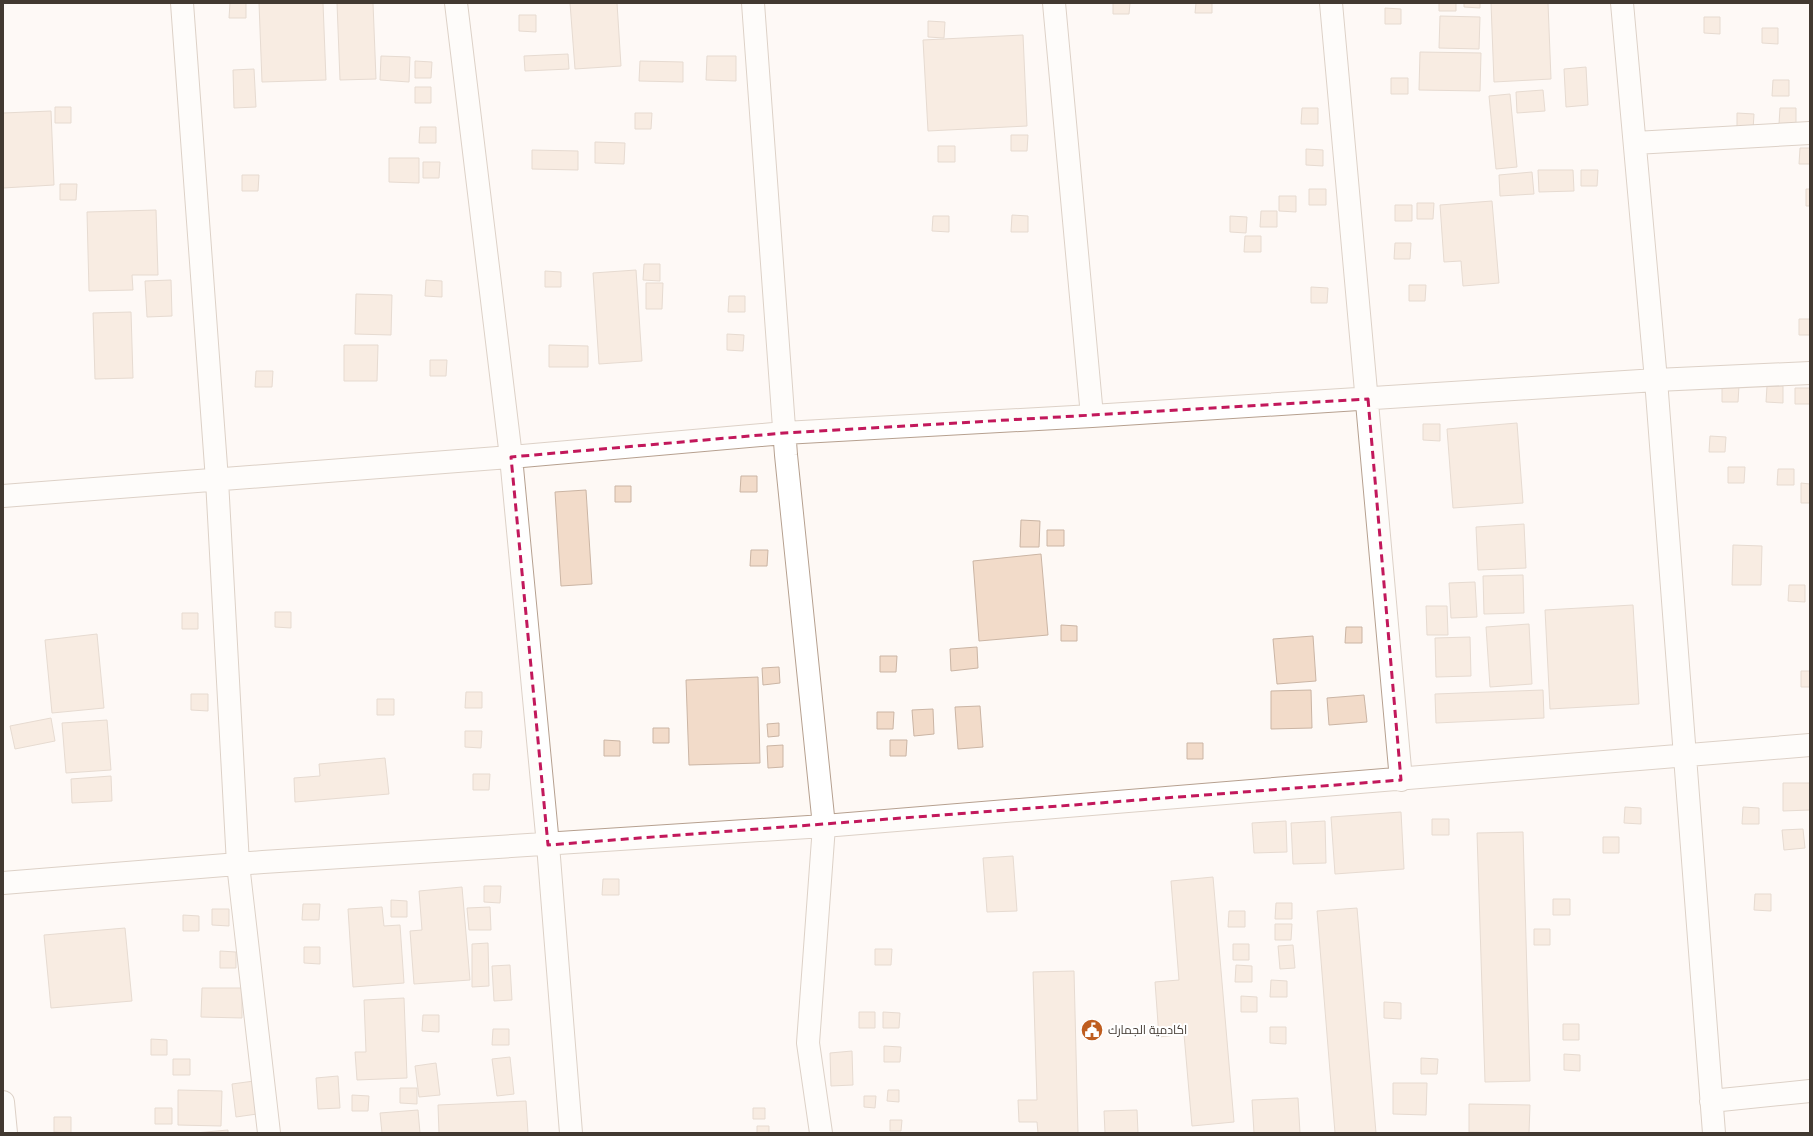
<svg xmlns="http://www.w3.org/2000/svg" width="1813" height="1136" viewBox="0 0 1813 1136" font-family="'Open Sans',Cairo,sans-serif">
  <style>
    .building { fill: #f2dbc9; stroke: #cbb5a4 }
    .lines { fill: none; stroke-linecap: round; stroke-linejoin: round }
    .street-casing { stroke: #b6a08f; stroke-width: 24 }
    .street { stroke: #fff; stroke-width: 22 }
    .marked { fill: none; stroke: #c2185b; stroke-width: 3; stroke-dasharray: 8 5; stroke-linejoin: round }
    .labels { text-anchor: middle; stroke-width: 4; stroke-linejoin: round; paint-order: stroke }
    .poi-label { font-size: 12px; fill: #423931; stroke: #fff; text-anchor: start }
  </style>
  <rect width="100%" height="100%" fill="#fef9f5"/>
  <path class="building" d="M230,3H246V18H229Z
    M259,3H323L326,80L262,82Z
    M337,3H373L376,79L340,80Z
    M570,3H617L621,66L575,69Z
    M1113,3H1130L1129,14H1113Z
    M1196,3H1212V13H1195Z
    M1439,3H1456V11H1439Z
    M1464,3H1480V8L1464,7Z
    M1491,3H1548L1551,79L1494,82Z
    M1385,8L1401,9V24H1385Z
    M519,15H536V32L519,31Z
    M1440,16L1480,17L1479,49L1439,48Z
    M1704,17H1720V34L1704,33Z
    M928,21L945,22L944,38L928,37Z
    M1762,28H1778V44L1762,43Z
    M1023,35L1027,126L928,131L923,40Z
    M1420,52L1481,53L1480,91L1419,90Z
    M568,54L569,69L525,71L524,56Z
    M381,56L410,57L409,82L380,80Z
    M707,56H736V81L706,80Z
    M415,61L432,62L431,78H415Z
    M640,61L683,62V82L639,81Z
    M1586,67L1588,105L1566,107L1564,69Z
    M254,69L256,107L234,108L233,70Z
    M1391,78H1408V94H1391Z
    M1773,80H1789V96H1772Z
    M415,87H431V103H415Z
    M1543,90L1545,111L1517,113L1516,92Z
    M1510,94L1517,167L1496,169L1489,96Z
    M55,107H71V123H55Z
    M1302,108H1318V124H1301Z
    M1780,108H1796V124H1779Z
    M51,111L54,185L3,188V113Z
    M635,113H652L651,129H635Z
    M1737,113L1754,114L1753,130H1737Z
    M420,127H436V143H419Z
    M1011,135H1028L1027,151H1011Z
    M595,142L625,143L624,164L595,163Z
    M938,146H955V162H938Z
    M1800,148H1810V164H1799Z
    M1306,149L1323,150V166L1306,165Z
    M532,150L578,151V170L532,169Z
    M389,158H419V183L389,182Z
    M423,162H440L439,178H423Z
    M1538,170H1573L1574,191L1539,192Z
    M1581,170H1598L1597,186H1581Z
    M1532,172L1534,194L1500,196L1499,175Z
    M242,175H259L258,191H242Z
    M60,184H77L76,200H60Z
    M1309,189H1326V205H1309Z
    M1806,189H1810V206H1806Z
    M1279,196H1296V212L1279,211Z
    M1492,201L1499,283L1463,286L1461,261L1444,262L1440,205Z
    M1417,203H1434L1433,219H1417Z
    M1395,205H1412V221H1395Z
    M156,210L158,275H132L133,290L89,291L87,212Z
    M1261,211H1277V227H1260Z
    M1012,215L1028,216V232H1011Z
    M933,216H949V232L932,231Z
    M1230,216L1247,217L1246,233L1230,232Z
    M1245,236H1261V252H1244Z
    M1395,243H1411L1410,259H1394Z
    M644,264H660V281L643,280Z
    M636,270L642,361L599,364L593,273Z
    M545,271L561,272V287H545Z
    M171,280L172,316L147,317L145,281Z
    M426,280L442,281V297L425,296Z
    M646,283H663L662,309H646Z
    M1409,285H1426L1425,301H1409Z
    M1311,287L1328,288L1327,303H1311Z
    M356,294L392,295L391,335L355,334Z
    M729,296H745V312H728Z
    M131,312L133,378L95,379L93,313Z
    M1799,319H1810V335H1799Z
    M727,334L744,335L743,351L727,350Z
    M344,345H378L377,381H344Z
    M549,345L588,346V367H549Z
    M430,360H447L446,376H430Z
    M256,371H273L272,387H255Z
    M1722,386H1739L1738,402H1722Z
    M1767,386H1783V403L1766,402Z
    M1795,388H1810V404H1795Z
    M1517,423L1523,503L1453,508L1447,429Z
    M1423,424H1440V441L1423,440Z
    M1710,436L1726,437L1725,452H1709Z
    M1728,467H1745L1744,483H1728Z
    M1778,469H1794V485H1777Z
    M741,476H757V492H740Z
    M1801,483L1810,484V503H1801Z
    M615,486H631V502H615Z
    M586,490L592,584L561,586L555,492Z
    M1021,520L1040,521L1039,547H1020Z
    M1524,524L1526,568L1478,570L1476,527Z
    M1047,530H1064V546H1047Z
    M1733,545L1762,546L1761,585H1732Z
    M751,550H768L767,566H750Z
    M1041,554L1048,635L979,641L973,561Z
    M1523,575L1524,613L1484,614L1483,576Z
    M1475,582L1477,617L1451,618L1449,583Z
    M1789,585H1805V602L1788,601Z
    M1633,605L1639,704L1550,709L1545,610Z
    M1426,606H1447L1448,635H1427Z
    M275,612H291V628L275,627Z
    M182,613H198V629H182Z
    M1529,624L1532,684L1490,687L1486,627Z
    M1061,625L1077,626V641H1061Z
    M1346,627H1362V643H1345Z
    M97,634L104,708L52,713L45,640Z
    M1313,636L1316,681L1277,684L1273,639Z
    M1470,637L1471,676L1436,677L1435,638Z
    M977,647L978,668L951,671L950,649Z
    M880,656H897L896,672H880Z
    M779,667L780,683L763,685L762,668Z
    M1801,671H1810V687H1801Z
    M758,677L760,763L689,765L686,680Z
    M1311,690L1312,728L1271,729V691Z
    M1543,690L1544,718L1436,723L1435,694Z
    M466,692H482V708H465Z
    M191,694H208V711L191,710Z
    M1364,695L1367,722L1329,725L1327,698Z
    M377,699H394V715H377Z
    M980,706L983,747L958,749L955,707Z
    M933,709L934,734L914,736L912,710Z
    M877,712H894L893,729H877Z
    M51,718L55,741L15,749L10,726Z
    M107,720L111,770L66,773L62,723Z
    M779,723V736L768,737L767,724Z
    M653,728H669V743H653Z
    M465,731H482L481,748L465,747Z
    M604,740L620,741V756H604Z
    M890,740H907L906,756H890Z
    M1187,743H1203V759H1187Z
    M783,745V767L768,768L767,746Z
    M385,758L389,794L295,802L294,778L320,776L319,764Z
    M473,774H490L489,790H473Z
    M111,776L112,801L72,803L71,779Z
    M1783,783H1810V810L1783,811Z
    M1625,807L1641,808V824L1624,823Z
    M1743,807L1759,808V824H1742Z
    M1401,812L1404,869L1335,874L1331,817Z
    M1432,819H1449V835H1432Z
    M1286,821L1287,852L1254,853L1252,823Z
    M1325,821L1326,863L1293,864L1291,823Z
    M1803,829L1805,848L1784,850L1782,830Z
    M1523,832L1530,1081L1485,1082L1477,833Z
    M1603,837H1619V853H1603Z
    M1013,856L1017,911L987,912L983,858Z
    M1213,877L1234,1122L1192,1126L1184,1034L1159,1037L1155,982L1179,980L1171,881Z
    M603,879H619V895H602Z
    M484,886H501L500,903L484,902Z
    M462,887L470,980L414,984L410,931L422,930L419,891Z
    M1755,894H1771V911L1754,910Z
    M1553,899H1570V915H1553Z
    M391,900L407,901V917H391Z
    M1276,903H1292V919H1275Z
    M303,904H320L319,920H302Z
    M382,907L384,926L400,925L404,983L353,987L348,909Z
    M490,907L491,930H469L467,908Z
    M1357,908L1376,1133H1335L1317,911Z
    M212,909H229V926L212,925Z
    M1229,911H1245V927H1228Z
    M183,915L199,916V931H183Z
    M1275,924H1292L1291,940H1275Z
    M125,928L132,1001L51,1008L44,935Z
    M1534,929H1550V945H1534Z
    M488,943L489,986L472,987V944Z
    M1233,944H1249V960H1233Z
    M1293,945L1295,968L1280,969L1278,946Z
    M304,947H320V964L304,963Z
    M875,949H892L891,965H875Z
    M220,951L236,952V968H220Z
    M510,965L512,1000L494,1001L492,966Z
    M1236,965L1252,966V982H1235Z
    M1074,971L1078,1133H1038L1037,1122H1019L1018,1100H1037L1033,972Z
    M1271,980L1287,981V997H1270Z
    M202,988H242V1018L201,1017Z
    M1241,996L1257,997V1012H1241Z
    M404,998L407,1078L357,1080L355,1052H366L364,1000Z
    M1384,1002L1401,1003V1019L1384,1018Z
    M859,1012H875V1028H859Z
    M883,1012L900,1013L899,1028H883Z
    M423,1015H439V1032L422,1031Z
    M1563,1024H1579V1040H1563Z
    M1270,1027H1286V1044L1270,1043Z
    M493,1029H509V1045H492Z
    M151,1039L167,1040V1055H151Z
    M884,1046L901,1047L900,1062H884Z
    M852,1051L853,1085L831,1086L830,1053Z
    M1564,1054L1580,1055V1071L1564,1070Z
    M510,1057L514,1094L497,1096L492,1059Z
    M1421,1058L1438,1059L1437,1074H1421Z
    M173,1059H190V1075H173Z
    M436,1063L440,1095L419,1097L415,1066Z
    M338,1076L340,1108L318,1109L316,1078Z
    M254,1081L257,1114L236,1117L232,1084Z
    M1393,1083H1427L1426,1115L1393,1114Z
    M400,1088H417V1104L400,1103Z
    M178,1090L222,1091L221,1126L178,1125Z
    M888,1090H899V1102L887,1101Z
    M352,1095L369,1096L368,1111H352Z
    M864,1096H876L875,1108L864,1107Z
    M1298,1098L1300,1133H1254L1252,1100Z
    M526,1101L528,1133H439L438,1105Z
    M1469,1104L1530,1105L1529,1133L1469,1132Z
    M155,1108H172V1124H155Z
    M753,1108H765V1119H753Z
    M418,1110L420,1133H382L380,1113Z
    M1137,1110L1138,1133H1105L1104,1111Z
    M54,1117H71V1133L54,1132Z
    M890,1120H902L901,1131H890Z
    M757,1126H769V1133H757Z
    M228,1130V1133H195Z"/>
  <g class="lines">
    <g class="street-casing">
      <path id="street" d="M182,3L217,480L238,864L269,1133
        M456,3L511,457L548,845L571,1133
        M753,3L786,455L824,826L808,1043L821,1133
        M1054,3L1092,416
        M1331,3L1401,780
        M1622,3L1656,380L1714,1133
        M1635,143L1810,133
        M3,496L511,457L784,433L1092,416L1656,380L1810,373
        M3,883L263,862L824,826L1810,745
        M1711,1101L1810,1091
        M3,1102L6,1133"/>
    </g>
    <use href="#street" class="street"/>
  </g>
  <path d="M0 0H1813V1136H0ZM1368,399L1401,780L548,845L511,457L784,433Z" fill="#fef9f5" fill-opacity=".55" fill-rule="evenodd"/>
  <path class="marked" d="M1368,399L1401,780L548,845L511,457L784,433Z"/>
  <defs>
    <g id="civic-disc" transform="scale(1.15)"><circle r="9.5" fill="#bf5d1f" stroke="#fff"/><path d="M-.6-6.5H3V-4.5H.6V-3L4-1V1h2V6H-6V1h2V-1L-.6-3ZM-1.2 2.5V6h2.4V2.5Z" fill="#fff"/></g>
  </defs>
  <g fill-rule="evenodd">
    <use href="#civic-disc" x="1092" y="1030"/>
  </g>
  <g class="labels">
    <g class="poi-label">
      <text x="1108" y="1034">اكادمية الجمارك</text>
    </g>
  </g>
  <rect width="1813" height="1136" fill="none" stroke="#423931" stroke-width="8"/>
</svg>
